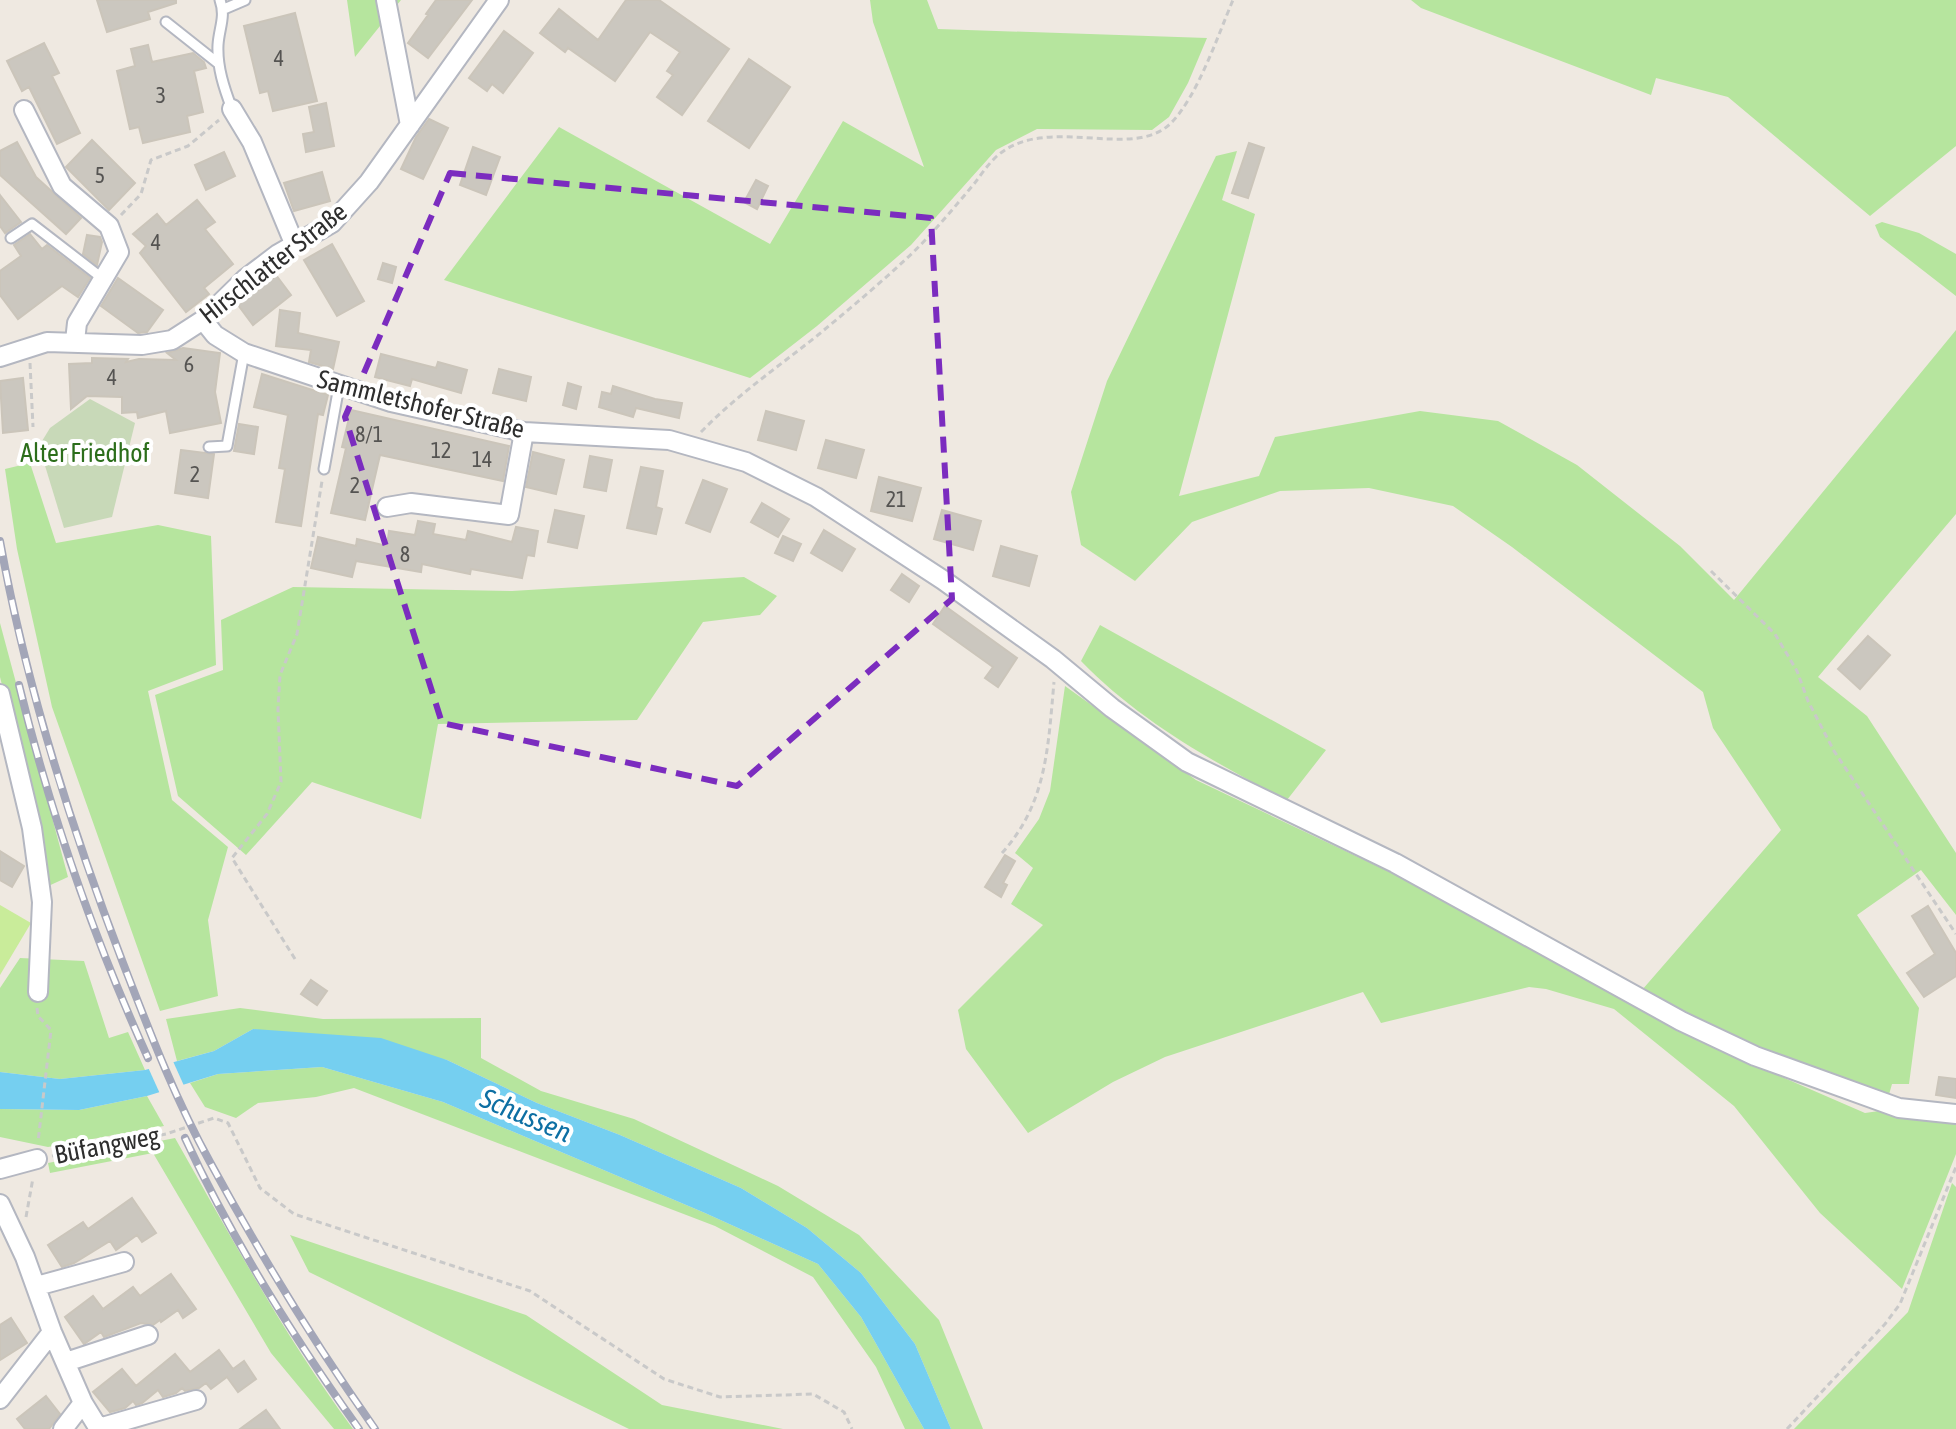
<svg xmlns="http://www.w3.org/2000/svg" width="1956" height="1429" viewBox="0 0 1956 1429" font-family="'Asap Condensed',sans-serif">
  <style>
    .green { fill: #b6e59e }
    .cemetery { fill: #c8d9b8 }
    .pitch { fill: #c9ec9a }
    .water { fill: #75cff0 }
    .pier { fill: #efe9e1 }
    .building { fill: #cbc7bf; stroke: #cbc5ba; stroke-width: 2 }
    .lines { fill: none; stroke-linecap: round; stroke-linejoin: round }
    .service-casing { stroke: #b4b7c1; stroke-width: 13 }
    .minor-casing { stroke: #b4b7c1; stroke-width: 22 }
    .path { stroke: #c9c9c9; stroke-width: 3; stroke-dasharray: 6 4; stroke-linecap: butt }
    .service { stroke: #fff; stroke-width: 9 }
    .minor { stroke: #fff; stroke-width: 18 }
    .rail-casing { stroke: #a3a6b8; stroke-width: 8 }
    .rail { stroke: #fff; stroke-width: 5; stroke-dasharray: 15; stroke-linecap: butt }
    .marked { fill: none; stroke: #7b2cbf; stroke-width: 6; stroke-dasharray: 16 10; stroke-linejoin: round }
    .labels { text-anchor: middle; stroke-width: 8; stroke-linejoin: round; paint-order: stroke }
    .number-label { font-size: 22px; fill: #555452 }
    .street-label { font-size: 26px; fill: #2e2e2e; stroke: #fff }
    .park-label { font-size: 26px; fill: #2c6e1b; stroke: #fff }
    .water-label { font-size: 28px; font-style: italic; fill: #0d6fa3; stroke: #fff }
  </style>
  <rect width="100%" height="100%" fill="#efe9e1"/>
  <path class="green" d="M347,0H401L355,57Z
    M870,0H927L938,29L1207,38L1188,83L1169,117L1152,130L1037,129L996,150L911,245L817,326L750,378L444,280L559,127L770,244L843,121L924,167L873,22Z
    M1411,0H1956V146L1870,216L1728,97L1656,78L1651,95L1421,8Z
    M1237,151L1222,200L1255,214L1179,496L1259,476L1275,437L1420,411L1498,421L1577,465L1680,546L1734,600L1956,330V514L1818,677L1867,716L1956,853V915L1921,870L1857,915L1919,1008L1909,1084H1892L1888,1098L1776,1057L1642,990L1781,830L1713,728L1703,692L1512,547L1453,506L1369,488L1280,491L1192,522L1135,581L1081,545L1071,492L1107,381L1216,156Z
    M1882,222L1919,233L1956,254V296L1880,237L1875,225Z
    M30,463L56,543L158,525L211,536L216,665L148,691L172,800L228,847L208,920L218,996L160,1011L52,707L17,549L5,469Z
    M744,577L777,596L760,615L703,622L637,720L438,724L421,819L312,782L246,855L178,796L155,695L223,670L221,620L293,587L512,591Z
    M0,623L68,877L44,888L32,805L0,677Z
    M1100,625L1326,750L1287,800C1213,762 1139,721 1081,661Z
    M1065,686L1196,780L1396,875L1697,1040L1865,1113L1886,1110L1910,1117L1956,1124V1154L1902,1289L1820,1213L1734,1106L1614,1009L1546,989L1529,987L1381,1023L1363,992L1165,1057L1113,1082L1028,1133L966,1049L958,1010L1043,925L1011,904L1033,868L1015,853L1039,819L1050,791Z
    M20,958L84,961L109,1038L128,1032L145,1070L60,1079L0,1072V988Z
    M240,1008L323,1019L481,1018V1058L541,1091L634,1119L778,1186L859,1235L939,1320L983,1429H951L915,1344L861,1273L807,1228L741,1188L620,1135L537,1103L447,1060L253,1029L214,1051L177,1061L166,1019Z
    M322,1067L443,1102L705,1213L818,1264L861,1317L924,1429H905L876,1367L813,1277L715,1226L354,1088L316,1097L258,1103L236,1118L205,1107L190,1083L218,1074Z
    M147,1096L164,1126L48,1147L0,1137V1109L79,1110Z
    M175,1138C231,1237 285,1337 353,1429H334L271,1353L153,1153L50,1173L48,1163Z
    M1952,1183L1956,1187V1429H1794L1908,1312Z
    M290,1235L526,1315L662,1405L783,1429H629L309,1272Z"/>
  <path class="cemetery" d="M90,399L135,423L112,517L64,528L39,446L50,428Z"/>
  <path class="pitch" d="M0,905L31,923L0,975Z"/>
  <path class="water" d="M253,1029L381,1038L447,1060L537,1103L620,1135L741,1188L807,1228L861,1273L915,1344L951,1429H924L861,1317L818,1264L705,1213L443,1102L322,1067L218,1074L147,1096L79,1110L0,1109V1072L60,1079L145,1070L214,1051Z"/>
  <path class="pier" d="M172,1059L185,1088L161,1096L147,1065Z"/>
  <path class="building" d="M97,0H176V3L148,12L150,19L107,32Z
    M436,0H472L428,58L408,43L428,15L426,14Z
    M626,0H659L729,49L682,115L657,97L673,75L667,71L680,52L650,32L615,81L568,48L565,52L540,33L559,9L598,40Z
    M295,13L317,101L273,111L268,91L260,93L244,26Z
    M504,31L533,53L503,93L492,84L487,91L469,78Z
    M44,43L59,73L52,76L80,133L57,144L29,87L22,91L7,61Z
    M148,45L152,62L193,53L204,62L206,68L194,71L203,112L187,116L190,132L143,143L139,127L130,129L117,71L135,66L131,49Z
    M749,59L790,87L749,148L708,121Z
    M326,103L334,146L306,152L303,134L314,132L309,107Z
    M429,119L448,128L423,179L401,169L416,137Z
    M92,140L135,183L109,210L66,167Z
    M17,142L36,177L81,218L66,234L0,175V151Z
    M1249,143L1264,148L1248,198L1232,193Z
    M473,147L500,157L486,195L460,185Z
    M224,152L235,176L206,190L195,165Z
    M322,172L330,201L294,211L284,183Z
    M756,180L768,186L757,209L744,202Z
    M0,195L21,222L5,233L0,226Z
    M197,200L215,222L205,229L233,264L204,288L209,294L186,312L140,253L146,246L133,234L157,214L166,225Z
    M30,234L42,249L47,245L90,278L78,297L62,286L18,319L0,295V271L21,256L14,245Z
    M87,235L100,237L102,242L97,265L83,254Z
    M332,244L364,301L337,316L304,260Z
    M383,263L396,267L392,283L378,279Z
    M276,275L291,295L253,325L238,305Z
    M118,278L163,310L147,332L138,333L101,306Z
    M280,310L300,313L298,333L339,342L333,369L309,362L311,350L276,346Z
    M183,348L220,353L215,392L221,423L170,433L166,411L138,418L137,412L122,413V397L87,396L71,409L69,364L92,363V358L128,359L126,362L139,359L176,360L167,353Z
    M381,354L436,368L438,362L467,370L461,393L412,379L410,386L375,377Z
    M499,369L531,377L526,401L493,393Z
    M262,374L328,395L323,415L318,414L301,526L276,522L285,469L279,468L288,415L254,407Z
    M23,378L28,430L3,433L0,381Z
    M568,383L581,387L576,409L563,405Z
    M613,386L655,399L682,403L679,418L636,408L633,417L599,407L602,392L611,394Z
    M351,410L509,446L503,481L380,455L365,520L331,513L346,448L342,447Z
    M766,411L804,421L796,450L758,440Z
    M239,424L258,427L254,454L234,451Z
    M826,440L864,450L856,478L818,468Z
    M181,450L214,454L208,498L175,493Z
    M533,452L564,460L556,494L526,487Z
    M590,456L612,460L606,491L584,487Z
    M641,467L663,471L656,507L662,509L656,534L627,528Z
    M879,477L921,488L912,521L871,511Z
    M703,480L727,489L710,532L686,523Z
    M762,503L789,519L778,537L751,522Z
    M555,510L584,516L577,548L548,542Z
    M942,510L981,521L973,550L934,539Z
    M418,521L435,524L433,534L466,540L468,531L512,542L516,527L538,531L534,556L527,555L522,578L471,569L470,574L422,564L421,572L356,561L352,577L311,568L318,537L356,546L357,539L387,546L389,531L415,535Z
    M824,530L855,549L842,571L811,553Z
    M783,536L801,544L793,561L775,553Z
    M1001,546L1037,556L1029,586L993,576Z
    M902,574L919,586L909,602L891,590Z
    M945,606L1017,658L998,687L985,678L993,667L933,624Z
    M1868,636L1890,655L1860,689L1838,669Z
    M0,851L24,866L12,887L0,880Z
    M1005,855L1015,861L1003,883L1007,885L1001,897L985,887Z
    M1928,906L1956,953V976L1924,997L1907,973L1935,954L1912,916Z
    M311,980L327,991L317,1005L301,994Z
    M1939,1077L1956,1079V1098L1936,1095Z
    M132,1198L156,1233L142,1242L137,1235L116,1250L110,1241L74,1263L62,1267L48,1245L83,1222L88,1229Z
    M171,1274L196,1309L183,1318L178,1310L161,1322L160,1320L153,1325L141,1323L104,1337L101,1332L84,1344L65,1317L93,1296L103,1309L133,1287L140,1296Z
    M11,1318L27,1343L0,1360V1325Z
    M219,1350L233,1369L244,1361L256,1379L238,1392L227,1377L211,1389L206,1383L199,1388L185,1391L182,1388L176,1393L163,1397L158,1390L142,1403L136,1405L133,1401L125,1408L110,1412L93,1392L122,1369L136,1386L175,1354L190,1372Z
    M46,1396L60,1414L49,1429H25L17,1419Z
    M266,1410L280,1429H240Z"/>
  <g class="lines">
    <g class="service-casing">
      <path id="service" d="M220,0C226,17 219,28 218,45C217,67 224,88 232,109
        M224,9L245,0
        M166,22L219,64
        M11,238L32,224L102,278
        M209,447L227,446L244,353
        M324,469L339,386"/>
    </g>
    <g class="minor-casing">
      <path id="minor" d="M386,0L410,125
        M232,109L252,142L294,243
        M24,110L62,186L109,226L119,252L77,323L75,341
        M203,320L215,335L244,353L391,402L524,432L669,440L746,462L816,497L943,580L1053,659L1112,708L1187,762L1395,863L1681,1021L1755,1056L1899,1108L1956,1114
        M0,357L47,342L142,345L172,340L203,320L245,279L278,254L332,223L369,182L499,0
        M387,507L411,503L509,515L524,432
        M0,694L32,828L42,902L38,992
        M0,1169L37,1159
        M0,1204L25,1257L52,1332L83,1403L99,1429
        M37,1286L124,1262
        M66,1362L148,1335
        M0,1399L52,1332
        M99,1428L196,1400
        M63,1429L83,1403"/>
    </g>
    <path class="path" d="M121,215L141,194L151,160L188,146L219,120
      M30,363L33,427
      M701,432C737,395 778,367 818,335C847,311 877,286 905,260C930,237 952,210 974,184C981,175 988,164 997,156C1046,113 1131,161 1170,124C1197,98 1218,35 1233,0
      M1711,571L1775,634L1797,671L1808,701L1834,751L1956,934
      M1002,853C1047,803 1048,747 1054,682
      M295,959L232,858L267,814L281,782L278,709L280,675L297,634L322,481
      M37,1008L38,1016L51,1030L38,1142
      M52,1156L166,1134L214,1118L228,1123L260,1188L294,1214L530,1291L664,1379L720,1397L813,1394L844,1412L852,1429
      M26,1217L33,1178
      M1787,1429L1885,1324L1900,1304L1956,1167"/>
    <use href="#service" class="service"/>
    <use href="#minor" class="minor"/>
    <g class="rail-casing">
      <path id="rail" d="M0,541C26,686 70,825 123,963C149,1030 175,1099 210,1162C260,1254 315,1344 375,1429
        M19,685C50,812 94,939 148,1058
        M185,1138C232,1240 294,1338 359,1429"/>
    </g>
    <use href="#rail" class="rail"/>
  </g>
  <path class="marked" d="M450,173L931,218L952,599L737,786L442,723L345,417Z"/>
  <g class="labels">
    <g class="number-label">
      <text x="279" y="66">4</text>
      <text x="161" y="103">3</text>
      <text x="100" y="183">5</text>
      <text x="156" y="250">4</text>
      <text x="189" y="372">6</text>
      <text x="112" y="385">4</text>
      <text x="369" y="442">8/1</text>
      <text x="441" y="458">12</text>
      <text x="482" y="467">14</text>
      <text x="195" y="482">2</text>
      <text x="355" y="493">2</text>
      <text x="896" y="507">21</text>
      <text x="405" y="562">8</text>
    </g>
    <g class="street-label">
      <text transform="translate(273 263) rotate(-38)" y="9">Hirschlatter Straße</text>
      <text transform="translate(421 404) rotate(14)" y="9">Sammletshofer Straße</text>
      <text transform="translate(107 1145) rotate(-11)" y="9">Büfangweg</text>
    </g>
    <g class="park-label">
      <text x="85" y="462">Alter Friedhof</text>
    </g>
    <g class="water-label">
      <text transform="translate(526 1115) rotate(23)" y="10">Schussen</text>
    </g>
  </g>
</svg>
